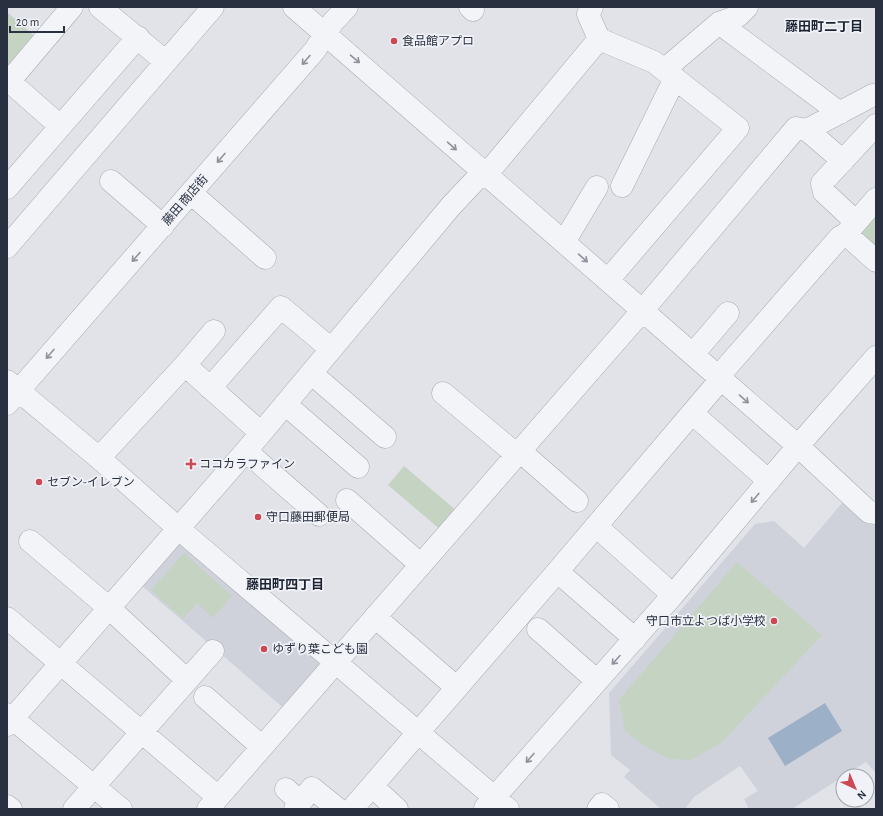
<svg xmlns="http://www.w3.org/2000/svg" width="883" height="816" viewBox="0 0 883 816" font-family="'Alegreya Sans','Noto Sans JP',sans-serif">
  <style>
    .built { fill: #cfd2db }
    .green { fill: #c5d3c2 }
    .water { fill: #9cb0c8 }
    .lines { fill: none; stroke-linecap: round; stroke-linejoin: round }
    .minor-casing { stroke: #a6aab3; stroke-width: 23 }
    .minor { stroke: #f3f4f7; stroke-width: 22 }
    .oneway { stroke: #8e929c }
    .poi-dot { fill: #cc4855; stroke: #f0f2f7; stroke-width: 1.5 }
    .labels { text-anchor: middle; stroke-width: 3.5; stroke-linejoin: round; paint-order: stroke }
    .poi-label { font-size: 12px; fill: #293140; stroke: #f0f2f7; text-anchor: start }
    .street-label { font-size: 12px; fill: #293140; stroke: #f0f2f7 }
    .neighbourhood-label { font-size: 13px; font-weight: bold; fill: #1b2231; stroke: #f0f2f7 }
  </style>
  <rect width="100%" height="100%" fill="#e1e3e9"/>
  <path class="built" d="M842,503L867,524L876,525V773L866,762L792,809H749L744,799L758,791L740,766L694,797L685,809H661L624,777L630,770L611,755L609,693L755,524L774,521L804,548Z
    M181,544L320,664L287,711L141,585L174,546Z"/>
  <path class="green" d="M7,12L39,40L7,77Z
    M876,209V251L862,239L861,227Z
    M404,466L458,512L442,531L388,485Z
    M184,553L232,596L213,618L197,603L183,619L151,590Z
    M737,562L822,635L721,743L691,760L669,759L649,749L625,731L619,700Z"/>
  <path class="water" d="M825,703L842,731L785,766L768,738Z"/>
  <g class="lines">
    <g class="minor-casing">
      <path id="minor" d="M100,7L166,62
        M294,7L721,379L798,446L869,512L876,513
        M470,7L473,10
        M719,23L840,113
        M599,39L654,62L738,128L608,280
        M664,70L719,23L738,16L747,7
        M9,81L60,126
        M7,84L72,7
        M807,130L843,161
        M486,175L599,39L588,14L592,7
        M111,181L163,226
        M622,186L675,78
        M7,188L138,37
        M191,193L265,258
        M876,199L846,234L876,261
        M856,222L824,192L822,183L876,125
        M564,242L597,187
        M7,247L213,7
        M693,354L728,313
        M185,365L261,433
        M311,373L385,437
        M718,377L840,237L846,234
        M7,381L99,458L179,529L508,809
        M210,388L281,307L331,349
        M443,393L517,455
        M7,404L315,50L333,22L347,7
        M285,404L358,467
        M701,421L769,481
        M246,451L319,515
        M520,451L577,501
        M99,458L185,365L214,331
        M347,500L421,565
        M596,526L673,595
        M30,541L109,608L187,680
        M566,579L635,639
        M375,617L449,681
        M7,618L218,797
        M538,629L597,681
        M205,697L262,747
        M7,714L121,809
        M7,725L246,451L451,206L483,172
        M372,786L397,809
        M286,789L300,802
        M7,806L11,809
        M485,808L673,595L798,446L876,357
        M74,809L213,651
        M208,809L643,310L796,128L807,130L873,95
        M295,809L312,788L338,809
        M352,809L557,572L721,379
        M598,809L602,804L608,809"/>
    </g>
    <use href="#minor" class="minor"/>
  </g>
  <defs><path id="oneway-shaft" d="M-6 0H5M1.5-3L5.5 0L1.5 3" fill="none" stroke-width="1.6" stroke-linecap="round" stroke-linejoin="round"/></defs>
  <g class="oneway">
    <use href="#oneway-shaft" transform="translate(355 59) rotate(40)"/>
    <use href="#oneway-shaft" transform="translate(306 60) rotate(131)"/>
    <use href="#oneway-shaft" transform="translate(452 146) rotate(41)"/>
    <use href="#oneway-shaft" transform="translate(221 158) rotate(131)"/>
    <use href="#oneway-shaft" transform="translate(136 257) rotate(131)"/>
    <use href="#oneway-shaft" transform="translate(583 258) rotate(41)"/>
    <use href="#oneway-shaft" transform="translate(50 354) rotate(131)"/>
    <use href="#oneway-shaft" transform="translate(744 399) rotate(41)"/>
    <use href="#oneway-shaft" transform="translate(755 498) rotate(130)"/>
    <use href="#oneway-shaft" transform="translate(616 660) rotate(132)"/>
    <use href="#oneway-shaft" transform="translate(530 758) rotate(131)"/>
  </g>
  <g class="poi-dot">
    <circle cx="394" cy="41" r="4"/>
    <path d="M189 458h4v4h4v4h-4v4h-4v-4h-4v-4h4z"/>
    <circle cx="39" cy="482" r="4"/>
    <circle cx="258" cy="517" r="4"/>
    <circle cx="774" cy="621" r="4"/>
    <circle cx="264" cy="649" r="4"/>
  </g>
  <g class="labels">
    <g class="poi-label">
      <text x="402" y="45">食品館アプロ</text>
      <text x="199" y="468">ココカラファイン</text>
      <text x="47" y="486">セブン-イレブン</text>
      <text x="266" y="521">守口藤田郵便局</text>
      <text x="766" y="625" text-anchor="end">守口市立よつば小学校</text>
      <text x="272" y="653">ゆずり葉こども園</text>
    </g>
    <g class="street-label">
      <text transform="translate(185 200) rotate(-49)" y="4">藤田 商店街</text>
    </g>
    <g class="neighbourhood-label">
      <text x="824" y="31">藤田町二丁目</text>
      <text x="285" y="589">藤田町四丁目</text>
    </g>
  </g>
  <rect width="883" height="816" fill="none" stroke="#293140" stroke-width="16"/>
  <g transform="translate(855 788) rotate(136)"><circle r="19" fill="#f0f2f7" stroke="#a0a5ae"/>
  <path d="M0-3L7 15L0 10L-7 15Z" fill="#cc4855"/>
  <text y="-6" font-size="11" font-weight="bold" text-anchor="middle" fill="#293140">N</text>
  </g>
  <path d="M10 26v6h54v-6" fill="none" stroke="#293140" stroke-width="2"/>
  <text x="16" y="26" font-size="12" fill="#293140" stroke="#f0f2f7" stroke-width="3" paint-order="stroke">20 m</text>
</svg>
